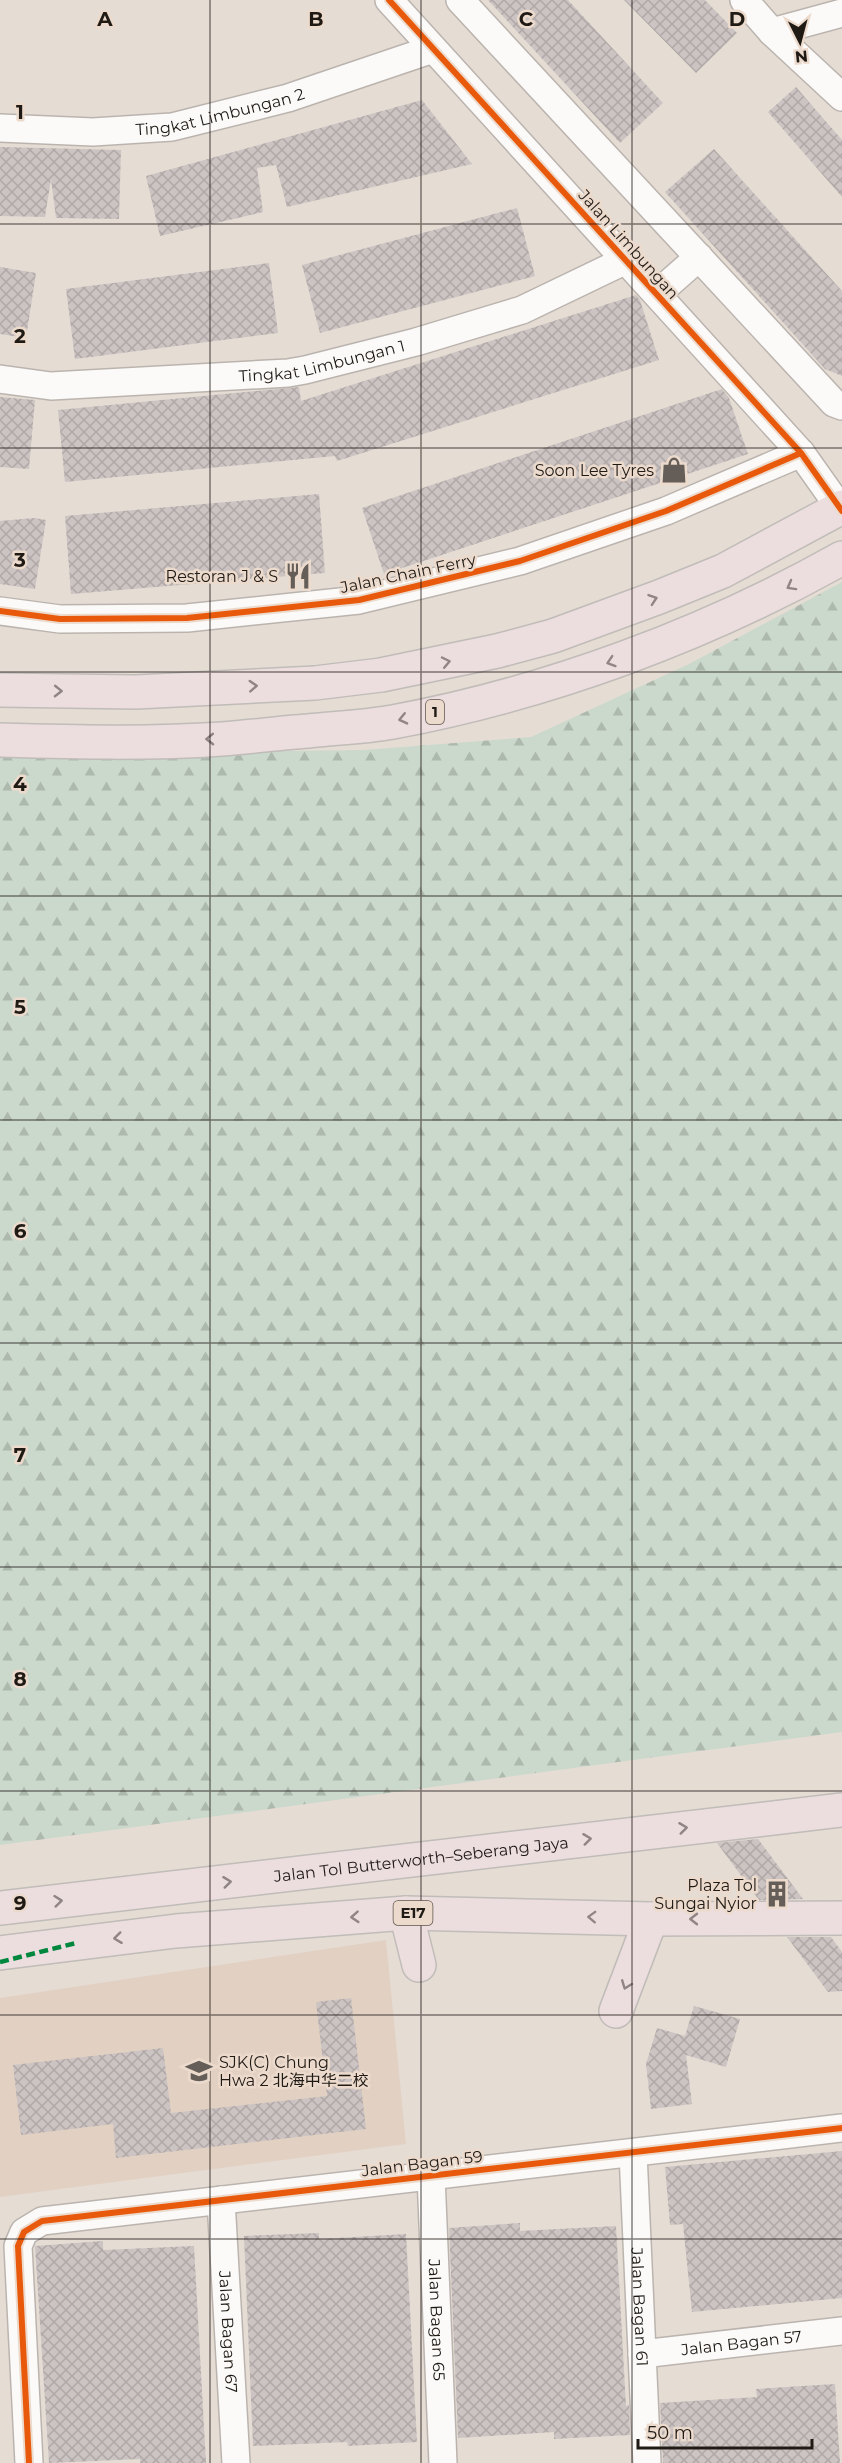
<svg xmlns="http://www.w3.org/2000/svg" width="842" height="2463" viewBox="0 0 842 2463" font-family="Montserrat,'Noto Sans SC',sans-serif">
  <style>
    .built { fill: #e2d1c3 }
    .forest { fill: url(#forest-firs) }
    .building { fill: url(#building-cross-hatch) }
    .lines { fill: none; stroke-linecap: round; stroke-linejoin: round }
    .minor-casing { stroke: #bbb4ae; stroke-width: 30 }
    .highway-casing { stroke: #c0bcb8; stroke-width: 36 }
    .minor { stroke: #fbfaf9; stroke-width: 27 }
    .highway { stroke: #ecddde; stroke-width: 33 }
    .quiet { stroke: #00873e; stroke-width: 4.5; stroke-dasharray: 9 4.5; stroke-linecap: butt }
    .cycleway-casing { stroke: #ecdbcd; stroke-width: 10 }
    .cycleway { stroke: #e8590c; stroke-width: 6 }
    .oneway { stroke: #908584 }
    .grid { fill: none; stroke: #201a15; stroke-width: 1.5; stroke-opacity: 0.55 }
    .labels { text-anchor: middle; stroke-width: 5; stroke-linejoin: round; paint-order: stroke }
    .shield { fill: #ecdbcd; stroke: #5d544c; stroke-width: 1.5 }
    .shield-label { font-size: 15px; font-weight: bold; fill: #201a15 }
    .street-label { font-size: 16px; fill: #201a15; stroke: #ecdbcd }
    .poi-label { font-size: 16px; fill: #201a15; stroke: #ecdbcd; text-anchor: end }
    .grid-label { font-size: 20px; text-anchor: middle; font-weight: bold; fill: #201a15; stroke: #ecdbcd; stroke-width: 5; stroke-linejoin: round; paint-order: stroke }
  </style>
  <defs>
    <pattern id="forest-firs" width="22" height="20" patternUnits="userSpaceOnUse" patternTransform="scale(1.5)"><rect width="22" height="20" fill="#cbd8cc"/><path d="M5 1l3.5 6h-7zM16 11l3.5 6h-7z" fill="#aeb9ae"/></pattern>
    <pattern id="building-cross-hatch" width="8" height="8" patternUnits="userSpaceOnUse" patternTransform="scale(1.5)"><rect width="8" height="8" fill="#ccc4c2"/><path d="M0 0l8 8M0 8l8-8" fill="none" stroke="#afa8a6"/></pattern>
  </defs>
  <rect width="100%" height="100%" fill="#e5dcd4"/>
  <path class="built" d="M386,1940L406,2144L0,2197V1998Z"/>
  <path class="forest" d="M842,582V1732L0,1845V755L364,750L531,737L689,664Z"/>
  <path class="building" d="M488,0H568L663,103L620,143Z
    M624,0H705L737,33L696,73Z
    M796,87L842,140V197L768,112Z
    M422,100L472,164L287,207L276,165L257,168L263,212L160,236L146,176Z
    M0,147L121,150L119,219L56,218L51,179L45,217L0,216Z
    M714,149L842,291V376L825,369L665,192Z
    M517,208L535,276L320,333L302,265Z
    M269,263L278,333L75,359L66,289Z
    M0,267L36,273L26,338L0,334Z
    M636,295L640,300L659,360L337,461L335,456L65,482L58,410L299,387L301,401Z
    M722,389L729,398L748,454L384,574L362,508Z
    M0,397L35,400L29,469L0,467Z
    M319,494L325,573L71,594L65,516Z
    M34,518L46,520L35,589L0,584V521Z
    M758,1839L803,1899L759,1900L717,1843Z
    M787,1937H831L842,1952V1991L828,1992Z
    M351,1998L366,2129L116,2158L113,2124L21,2135L13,2065L163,2048L171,2113L327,2096L316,2002Z
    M694,2006L740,2019L726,2067L686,2055L692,2104L651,2109L646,2064L657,2028L685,2036Z
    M842,2151V2298L692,2312L683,2224L670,2225L665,2167Z
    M520,2223V2231L616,2226L626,2406L629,2405L630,2435L554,2439V2432L458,2438L449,2228Z
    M319,2233V2239L406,2234L417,2442L348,2446L347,2442L253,2446L244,2236Z
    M103,2241V2250L194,2246L206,2463H140V2459L49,2463L35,2246Z
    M835,2384L840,2463H663L660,2403L757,2397L756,2389Z"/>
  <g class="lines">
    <g class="minor-casing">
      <g id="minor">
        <path d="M389,0L801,453L842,511"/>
        <path d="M460,0L834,403L842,406"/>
        <path d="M744,0L772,32L842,97"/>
        <path d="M772,32L842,13"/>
        <path id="s1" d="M0,128L93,132L172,127L288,98L433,49"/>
        <path d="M657,294L699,257"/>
        <path id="s2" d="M0,379L51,386L288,373L305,370L416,342L522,310L626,260"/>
        <path d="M0,611L60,619L187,618L359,600L520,561L666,511L801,453"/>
        <path id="s3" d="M633,2153L647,2463"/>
        <path id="s4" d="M431,2176L443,2463"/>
        <path id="s5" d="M221,2200L236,2463"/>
        <path id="s6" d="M642,2354L842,2331"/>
        <path d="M29,2463L18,2246L24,2232L42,2221L842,2128"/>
      </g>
    </g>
    <g class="highway-casing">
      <g id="highway">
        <path d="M0,690L136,692L315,683L381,675L497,651L553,636L659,597L723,571L842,507"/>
        <path d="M0,740C74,742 148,744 222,739C250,737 279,733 308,731C336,728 365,727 393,722C548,693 705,635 842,558"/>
        <path id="s7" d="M0,1908L842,1810"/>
        <path d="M406,1913L419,1965"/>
        <path d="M0,1953L176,1931L406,1913L651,1919L842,1918"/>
        <path d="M616,2011L651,1919"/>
      </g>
    </g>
    <use href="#minor" class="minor"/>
    <use href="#highway" class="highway"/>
    <path class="quiet" d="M0,1962L76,1943"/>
    <g class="cycleway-casing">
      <path id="cycleway" d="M389,0L801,453L842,511
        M0,611L60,619L187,618L359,600L520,561L666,511L801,453
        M29,2463L18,2246L24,2232L42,2221L842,2128"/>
    </g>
    <use href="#cycleway" class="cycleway"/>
  </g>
  <defs><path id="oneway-chevron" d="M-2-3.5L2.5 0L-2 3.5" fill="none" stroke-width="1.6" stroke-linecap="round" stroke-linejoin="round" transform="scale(1.5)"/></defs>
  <g class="oneway">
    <use href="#oneway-chevron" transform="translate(791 586) rotate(151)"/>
    <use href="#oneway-chevron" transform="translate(653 599) rotate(-19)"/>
    <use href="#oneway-chevron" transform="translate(446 662) rotate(-12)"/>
    <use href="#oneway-chevron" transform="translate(611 662) rotate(162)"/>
    <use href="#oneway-chevron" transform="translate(253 686) rotate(-3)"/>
    <use href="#oneway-chevron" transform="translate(58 691) rotate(1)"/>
    <use href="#oneway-chevron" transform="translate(403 719) rotate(167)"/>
    <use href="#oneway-chevron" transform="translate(210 739) rotate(179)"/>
    <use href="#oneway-chevron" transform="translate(683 1828) rotate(-7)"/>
    <use href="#oneway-chevron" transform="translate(587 1839) rotate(-7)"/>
    <use href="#oneway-chevron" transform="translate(227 1882) rotate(-7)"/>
    <use href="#oneway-chevron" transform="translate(58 1901) rotate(-6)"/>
    <use href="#oneway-chevron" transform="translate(355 1917) rotate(176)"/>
    <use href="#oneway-chevron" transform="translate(592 1917) rotate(-178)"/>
    <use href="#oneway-chevron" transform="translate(694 1919) rotate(-180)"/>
    <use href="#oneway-chevron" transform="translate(118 1938) rotate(173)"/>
    <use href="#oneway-chevron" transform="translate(626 1985) rotate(111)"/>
  </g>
  <path class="grid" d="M210,0V2463M421,0V2463M632,0V2463M0,224H842M0,448H842M0,672H842M0,896H842M0,1120H842M0,1343H842M0,1567H842M0,1791H842M0,2015H842M0,2239H842"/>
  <defs>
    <g id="shop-bare" transform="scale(2.07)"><path d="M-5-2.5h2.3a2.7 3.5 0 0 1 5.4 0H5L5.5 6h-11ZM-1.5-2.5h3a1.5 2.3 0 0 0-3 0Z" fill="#655e58" stroke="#ecdbcd" stroke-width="2.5" paint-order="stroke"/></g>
    <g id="restaurant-bare" transform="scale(2.07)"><path d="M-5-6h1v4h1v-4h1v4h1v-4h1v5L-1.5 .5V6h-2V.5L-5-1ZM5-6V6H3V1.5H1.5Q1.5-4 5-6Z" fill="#655e58" stroke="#ecdbcd" stroke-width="2.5" paint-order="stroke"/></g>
    <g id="building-bare" transform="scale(2.07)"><path d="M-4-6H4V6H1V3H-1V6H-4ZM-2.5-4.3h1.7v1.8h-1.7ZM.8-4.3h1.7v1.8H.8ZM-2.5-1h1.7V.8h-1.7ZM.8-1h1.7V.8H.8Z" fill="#655e58" stroke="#ecdbcd" stroke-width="2.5" paint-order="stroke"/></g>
    <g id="school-bare" transform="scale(2.07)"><path d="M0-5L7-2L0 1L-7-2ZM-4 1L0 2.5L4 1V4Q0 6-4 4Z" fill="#655e58" stroke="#ecdbcd" stroke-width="2.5" paint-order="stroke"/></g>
  </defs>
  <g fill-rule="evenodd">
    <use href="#shop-bare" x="674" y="470"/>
    <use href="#restaurant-bare" x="298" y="576"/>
    <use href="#building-bare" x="777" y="1894"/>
    <use href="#school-bare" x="199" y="2071"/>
  </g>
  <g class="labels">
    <g class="shield">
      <rect x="426" y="700" width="18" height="24" rx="4.5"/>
      <rect x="393.5" y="1901" width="39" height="24" rx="4.5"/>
    </g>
    <g class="shield-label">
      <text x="435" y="717">1</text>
      <text x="413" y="1918">E17</text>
    </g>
    <g class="street-label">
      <text dy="6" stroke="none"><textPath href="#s1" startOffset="222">Tingkat Limbungan 2</textPath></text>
      <text transform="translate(629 244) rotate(48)" y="6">Jalan Limbungan</text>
      <text dy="6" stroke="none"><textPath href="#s2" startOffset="324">Tingkat Limbungan 1</textPath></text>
      <text transform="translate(408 573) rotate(-12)" y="6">Jalan Chain Ferry</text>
      <text dy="6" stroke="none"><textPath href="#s7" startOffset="424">Jalan Tol Butterworth–Seberang Jaya</textPath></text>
      <text transform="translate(422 2163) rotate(-7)" y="6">Jalan Bagan 59</text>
      <text dy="6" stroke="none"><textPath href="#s3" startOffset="154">Jalan Bagan 61</textPath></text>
      <text dy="6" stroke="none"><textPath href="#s4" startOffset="144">Jalan Bagan 65</textPath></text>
      <text dy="6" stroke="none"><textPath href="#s5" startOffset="132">Jalan Bagan 67</textPath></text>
      <text dy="6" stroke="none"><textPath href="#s6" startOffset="100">Jalan Bagan 57</textPath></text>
    </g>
    <g class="poi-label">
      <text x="654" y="476">Soon Lee Tyres</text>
      <text x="278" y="582">Restoran J &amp; S</text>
      <text x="757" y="1891">Plaza Tol<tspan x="757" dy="18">Sungai Nyior</tspan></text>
      <text x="219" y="2068" text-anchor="start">SJK(C) Chung<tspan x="219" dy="18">Hwa 2 北海中华二校</tspan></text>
    </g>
  </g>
  <g class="grid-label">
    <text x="105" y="26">A</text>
    <text x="316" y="26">B</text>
    <text x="526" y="26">C</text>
    <text x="737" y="26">D</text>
    <text x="20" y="119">1</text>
    <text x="20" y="343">2</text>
    <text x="20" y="567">3</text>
    <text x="20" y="791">4</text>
    <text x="20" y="1014">5</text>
    <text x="20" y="1238">6</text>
    <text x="20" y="1462">7</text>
    <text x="20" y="1686">8</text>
    <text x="20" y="1910">9</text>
  </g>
  <g transform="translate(800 42) rotate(174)" stroke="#ecdbcd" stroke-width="4.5" paint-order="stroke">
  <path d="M0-4.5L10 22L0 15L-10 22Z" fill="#201a15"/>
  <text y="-9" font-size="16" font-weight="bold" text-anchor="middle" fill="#201a15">N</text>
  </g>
  <path d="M638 2439v9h174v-9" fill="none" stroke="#201a15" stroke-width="3"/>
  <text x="647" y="2439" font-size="18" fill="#201a15" stroke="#ecdbcd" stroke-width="4.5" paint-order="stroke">50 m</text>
</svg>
